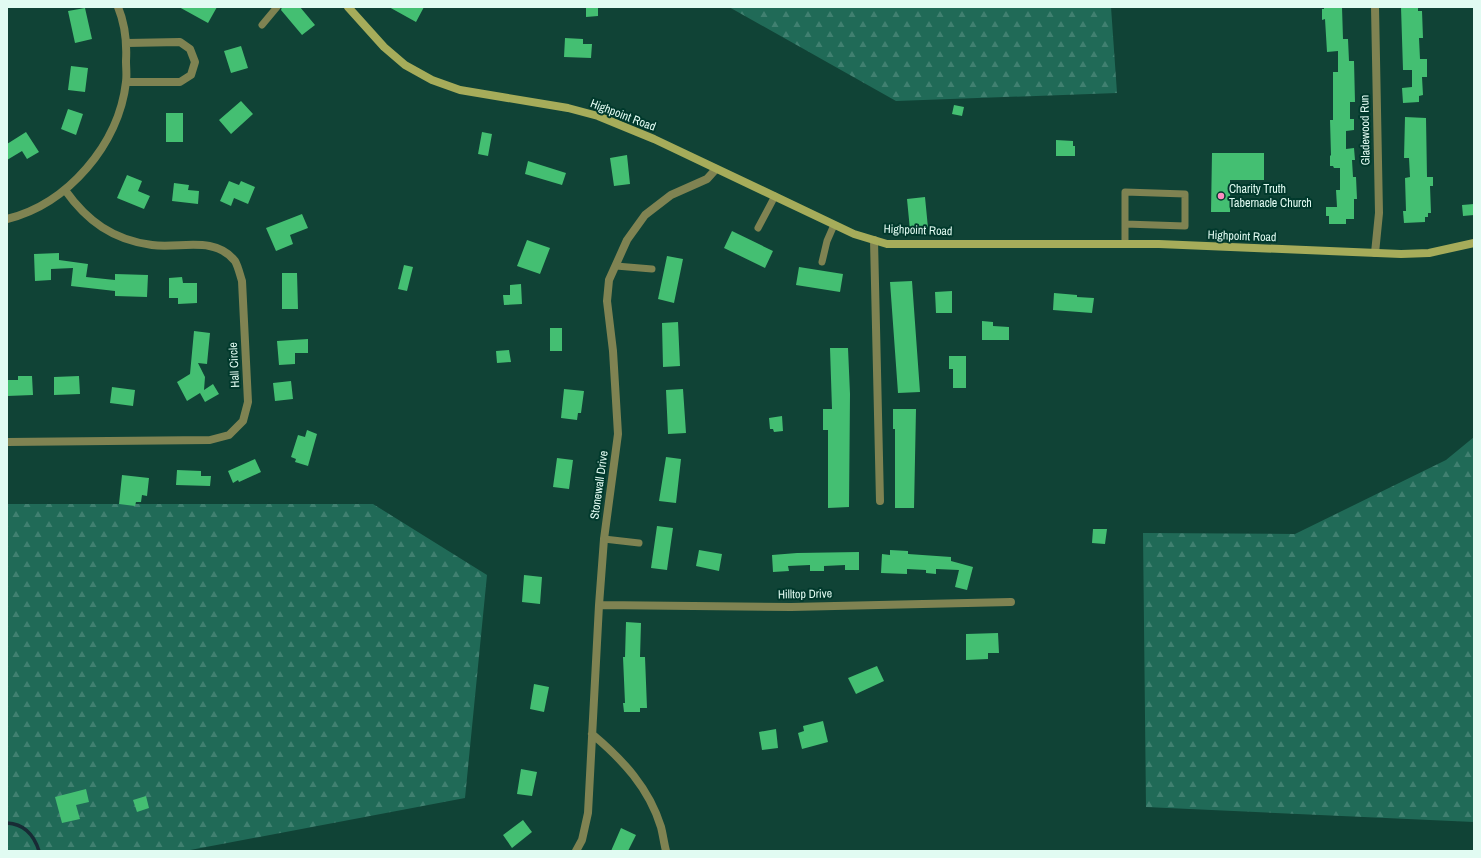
<svg xmlns="http://www.w3.org/2000/svg" width="1481" height="858" viewBox="0 0 1481 858" font-family="'Archivo Narrow',sans-serif">
  <style>
    .forest { fill: url(#forest-firs) }
    .lines { fill: none; stroke-linecap: round; stroke-linejoin: round }
    .stream { stroke: #182b35; stroke-width: 3.5 }
    .building { fill: #44bf72 }
    .lane { stroke: #7f8352; stroke-width: 7 }
    .street { stroke: #7f8352; stroke-width: 8 }
    .secondary { stroke: #a6ac5a; stroke-width: 8 }
    .poi-dot { fill: #fd8ec0; stroke: #01392c; stroke-width: 1.5 }
    .labels { text-anchor: middle; stroke-width: 4; stroke-linejoin: round; paint-order: stroke }
    .street-label { font-size: 12px; fill: #e1fbf2; stroke: #01392c }
    .poi-label { font-size: 12px; fill: #e1fbf2; stroke: #01392c; text-anchor: start }
  </style>
  <defs>
    <pattern id="forest-firs" width="22" height="20" patternUnits="userSpaceOnUse"><rect width="22" height="20" fill="#206a57"/><path d="M5 1l3.5 6h-7zM16 11l3.5 6h-7z" fill="#408070"/></pattern>
  </defs>
  <rect width="100%" height="100%" fill="#104336"/>
  <path class="forest" d="M729,7H1111L1117,93L896,101Z
    M1474,437V822L1146,807L1143,533L1295,534L1446,460Z
    M7,504H373L487,575L465,798L185,851H7Z"/>
  <g class="lines">
    <path class="stream" d="M7,823C25,824 34,835 39,851"/>
  </g>
  <path class="building" d="M179,7H217L208,23Z
    M282,7H300L315,25L302,35L281,10Z
    M389,7H424L416,22Z
    M586,7H598V16L586,17Z
    M1324,7H1342L1343,39H1348L1349,61H1354L1355,102H1350V119H1354V130L1346,131V149L1354,148L1355,160H1352L1353,177H1356L1357,199H1354V219H1346V224H1329V216H1326V207H1337L1336,190H1340V168H1334L1333,166H1330V156L1331,155L1330,120H1333V72H1338V51L1327,52L1325,19L1322,20V9H1324Z
    M1401,7H1418V11H1422L1423,38H1419L1420,59H1427V77H1422L1423,95L1419,96V102L1403,103L1402,88L1412,87V70H1403Z
    M85,8L92,39L75,43L68,11Z
    M565,38L583,39V44H592L591,58L564,57Z
    M241,46L248,68L231,73L224,51Z
    M71,66L88,68L85,92L68,90Z
    M241,101L253,114L231,134L219,120Z
    M954,105L964,107L962,116L952,114Z
    M68,109L83,114L76,135L61,129Z
    M166,113H183V142H166Z
    M1405,117L1426,118L1427,177H1433V186H1430L1431,213H1428V217H1425V222L1404,223L1403,211H1406L1405,178L1410,177L1409,158H1404Z
    M26,132L39,152L27,159L22,151L7,160V144Z
    M482,132L492,134L488,156L478,154Z
    M1056,140L1073,141V146H1075V156H1056Z
    M1212,153H1264V180H1230V212H1211Z
    M627,155L630,184L614,186L610,158Z
    M528,161L566,173L562,185L525,174Z
    M127,175L142,181L138,191L150,196L144,209L117,198Z
    M229,181L239,185L241,181L255,187L248,204L234,198L231,206L220,201Z
    M174,183L189,185L188,190L199,191L198,204L172,201Z
    M925,197L928,228L910,230L907,199Z
    M1474,204V215L1463,216L1462,205Z
    M302,214L308,228L290,235L293,244L276,251L266,228Z
    M732,231L773,251L765,268L724,248Z
    M527,240L550,248L540,274L517,266Z
    M59,253V260L88,264L86,277L115,280V274L148,275L147,297L115,296V291L71,286L73,268L51,269V280L35,281L34,254Z
    M667,256L683,259L674,303L658,299Z
    M404,265L413,267L407,291L398,289Z
    M799,267L843,274L840,292L796,285Z
    M282,273H297L298,309H282Z
    M182,277L183,283H197V303L178,304V298H169V278Z
    M912,281L920,392L898,393L890,282Z
    M521,284L522,304L504,305L503,295H510V285Z
    M952,291V313H936L935,292Z
    M1054,293L1077,295V297L1094,298L1092,313L1053,310Z
    M982,321L993,322V326L1009,327V340H982Z
    M678,322L680,366L663,367L662,323Z
    M550,328H562V351H550Z
    M194,331L210,333L207,364L198,363L205,377L204,390L213,384L219,394L205,402L200,393L187,401L177,382L190,374Z
    M308,339V353H295V364L279,365L277,341Z
    M830,348H848L850,394L849,507L828,508V430H823V409H832Z
    M509,350L511,362L497,363L496,351Z
    M949,356H966V388H953V369H949Z
    M18,376H32L33,395L7,396V380H18Z
    M79,376L80,394L54,395V377Z
    M291,381L293,399L275,401L273,383Z
    M112,387L135,390L133,406L110,403Z
    M564,389L584,391L581,413H578L577,420L561,418Z
    M683,389L686,433L668,434L666,390Z
    M893,409H916L914,508H895V429H893Z
    M782,416L783,431L774,432L773,429H770L769,418Z
    M307,430L317,434L308,466L295,462L296,459L291,457L298,435L305,437Z
    M666,457L681,459L676,503L659,501Z
    M557,458L573,460L569,489L553,487Z
    M255,459L261,472L239,482L238,480L233,483L228,471Z
    M177,470L201,471V476H211L210,486L176,485Z
    M122,475L149,478L147,496L142,495L141,502H136L135,506L119,504Z
    M657,526L673,528L667,570L651,568Z
    M1093,529H1107L1105,544L1092,543Z
    M699,550L722,554L719,571L696,566Z
    M890,550L908,551V554L951,557V561L973,567L967,590L955,587L959,570L936,569V574L926,573V570L907,569V574L881,573L882,554L890,555Z
    M859,552V570H845V565L824,566V571H810V565L788,566L789,571L773,572L772,555L797,553Z
    M524,575L542,577L540,604L522,602Z
    M626,622L641,623L640,657H645L647,708H640V712H624L623,703H625L623,657H625Z
    M998,633L999,653H988V659L966,660V634Z
    M877,666L884,681L856,694L848,678Z
    M534,684L549,687L544,712L530,709Z
    M823,721L828,742L802,749L798,733L804,731L803,726Z
    M776,729L778,748L762,750L759,732Z
    M521,769L537,772L532,796L517,794Z
    M86,789L89,802L76,805L80,819L62,823L55,797Z
    M146,796L149,808L137,812L133,800Z
    M523,820L532,832L512,848L503,835Z
    M621,828L636,835L628,851H611Z"/>
  <g class="lines">
    <path class="lane" d="M262,25L277,7
      M758,228L775,196
      M1125,244V192L1185,194V226L1125,224
      M822,262L827,241L834,225
      M616,266L652,269
      M604,539L639,543"/>
    <path class="street" d="M1375,7L1379,213L1375,253
      M126,82H180L191,75L195,62L190,49L180,42L127,43
      M7,219C68,204 119,144 126,82C127,75 126,68 126,61C127,43 125,24 118,7
      M874,240L880,501
      M7,442L210,440L229,435L243,421L248,402L242,281C240,275 238,266 235,261C214,235 180,249 152,245C113,240 87,221 65,190
      M599,605L791,607L1011,602
      M592,734C623,760 649,788 661,827C663,835 664,843 666,851
      M576,851L582,840L588,813L599,605L604,539L618,434L613,351L607,301L609,280L627,240L645,215L671,195L707,179L716,169"/>
    <path class="secondary" d="M348,7L384,47L405,65L432,80L460,90L568,108L598,116L654,139L854,234L887,244H1159L1401,254L1429,253L1474,243"/>
  </g>
  <circle class="poi-dot" cx="1221" cy="196" r="4"/>
  <g class="labels">
    <g class="street-label">
      <text transform="translate(623 115) rotate(21)" y="4">Highpoint Road</text>
      <text transform="translate(1365 130) rotate(-91)" y="4">Gladewood Run</text>
      <text transform="translate(918 230) rotate(2)" y="4">Highpoint Road</text>
      <text transform="translate(1242 236) rotate(2)" y="4">Highpoint Road</text>
      <text transform="translate(234 365) rotate(-93)" y="4">Hall Circle</text>
      <text transform="translate(599 485) rotate(-82)" y="4">Stonewall Drive</text>
      <text transform="translate(805 594) rotate(-1)" y="4">Hilltop Drive</text>
    </g>
    <g class="poi-label">
      <text x="1229" y="193">Charity Truth<tspan x="1229" dy="14">Tabernacle Church</tspan></text>
    </g>
  </g>
  <rect width="1481" height="858" fill="none" stroke="#e1fbf2" stroke-width="16"/>
</svg>
